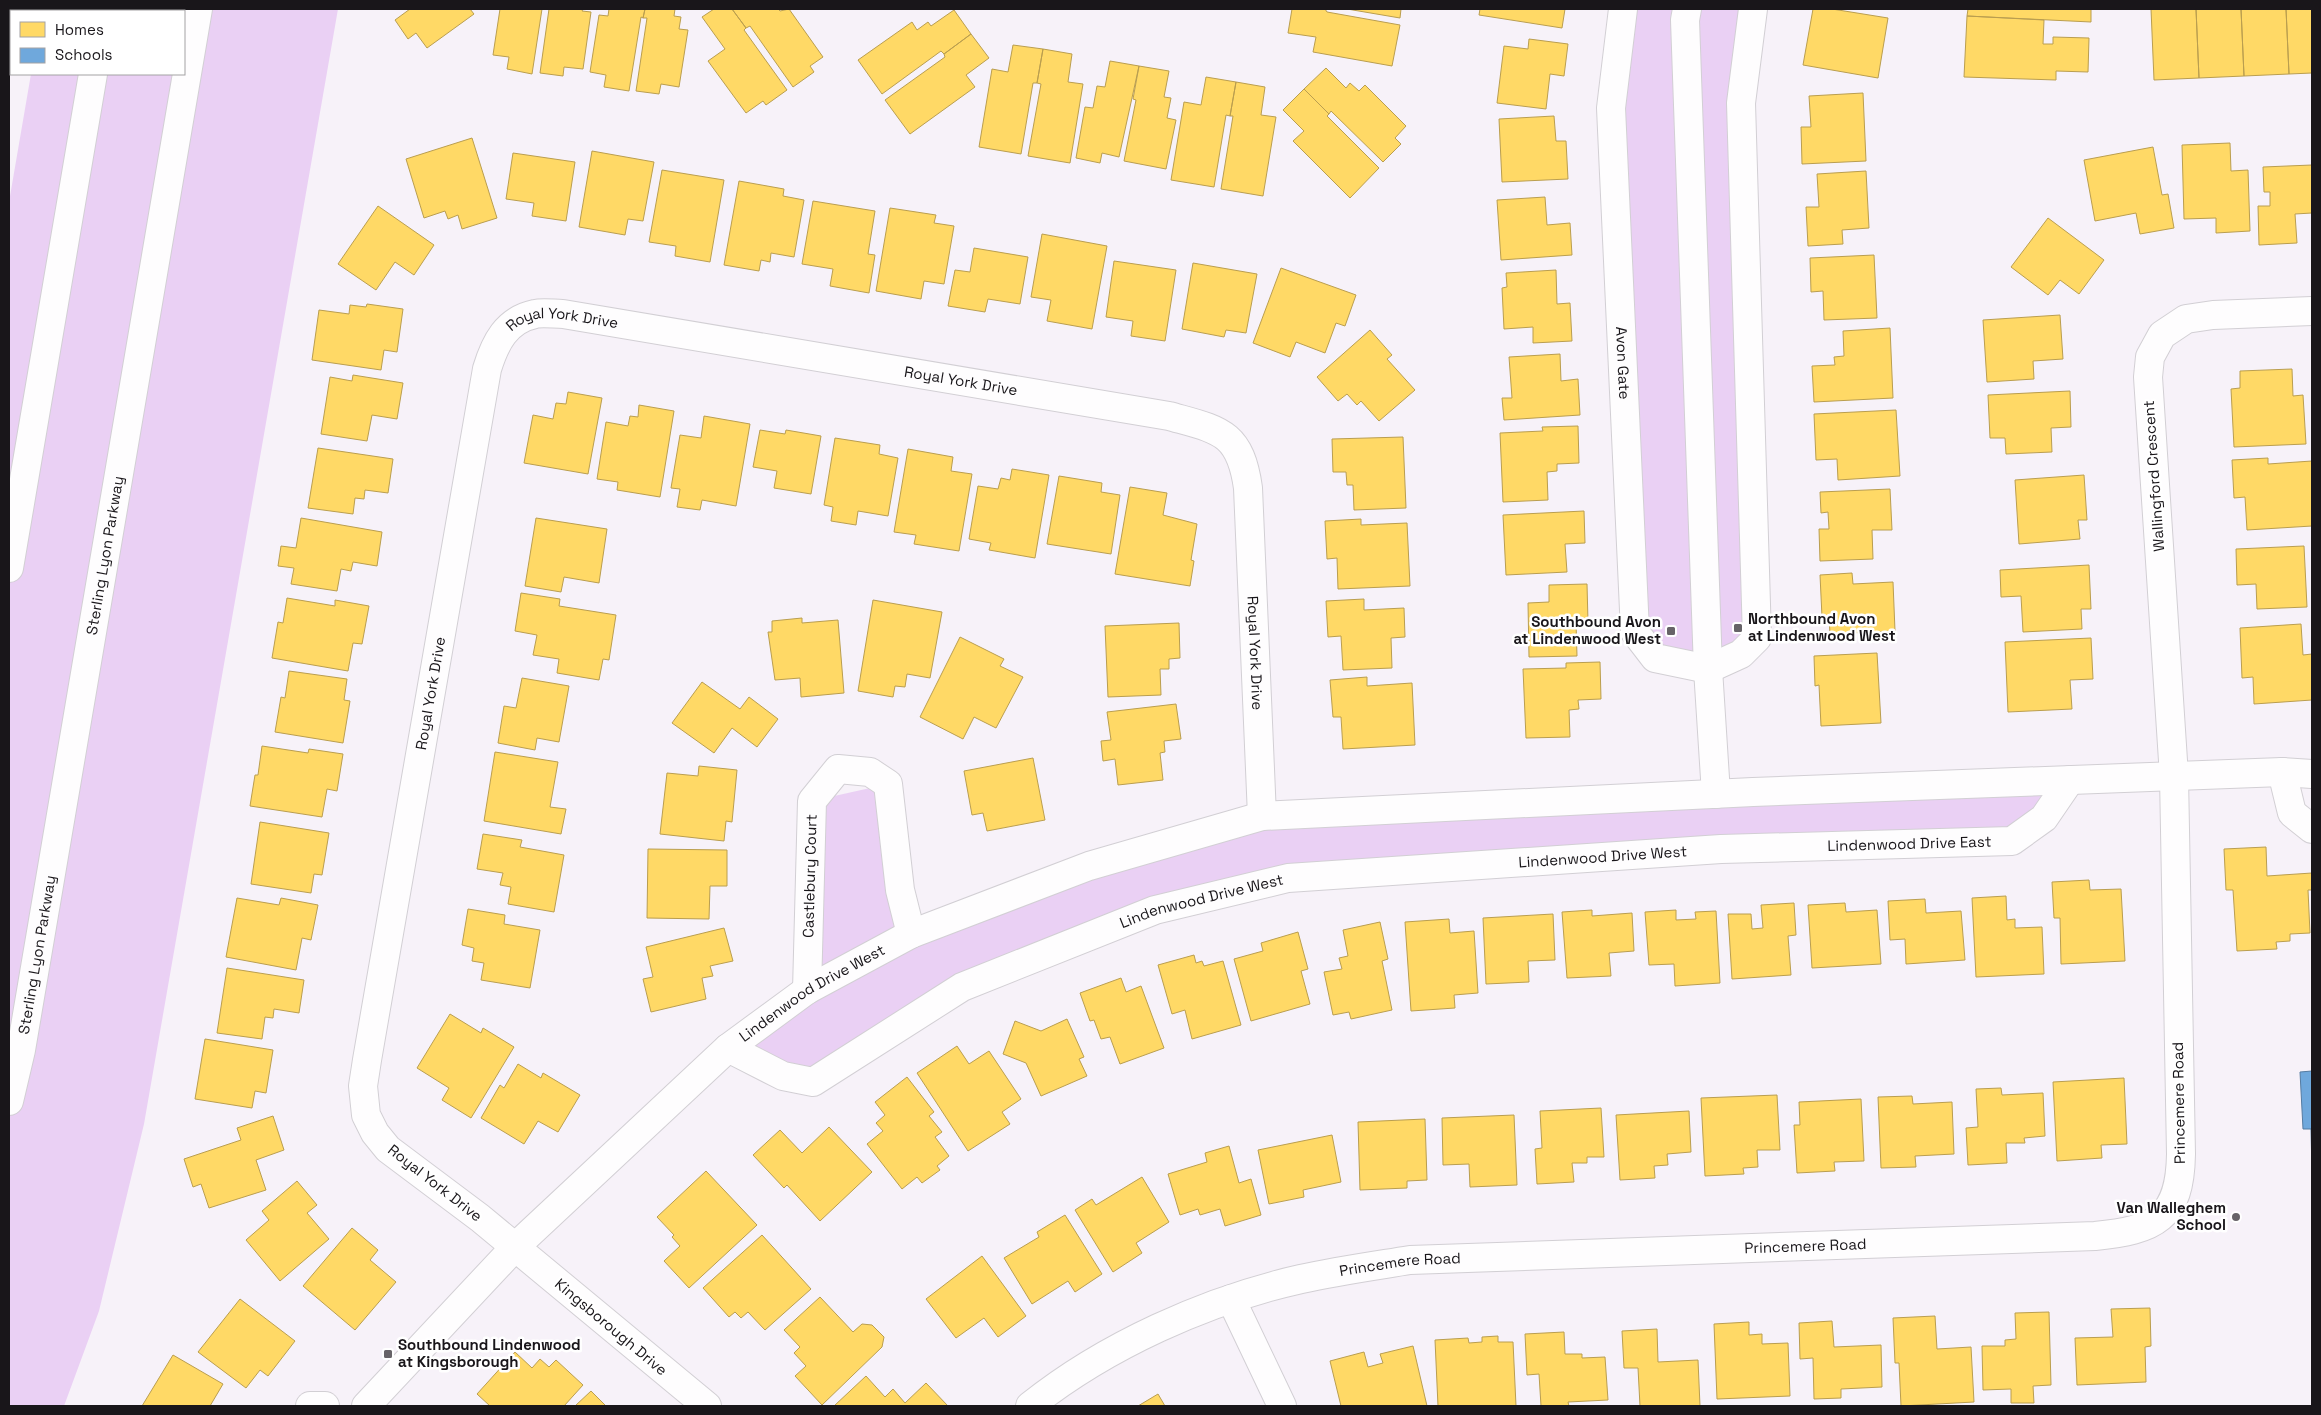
<svg xmlns="http://www.w3.org/2000/svg" width="2321" height="1415" viewBox="0 0 2321 1415" font-family="'Space Grotesk',sans-serif">
  <style>
    .green { fill: #ead0f4 }
    .homes { fill: #ffd966; stroke: #ba9e4f }
    .schools { fill: #6fa8dc; stroke: #557ca2 }
    .lines { fill: none; stroke-linecap: round; stroke-linejoin: round }
    .minor-casing { stroke: #d2cfd4; stroke-width: 30 }
    .tertiary-casing { stroke: #d2cfd4; stroke-width: 30 }
    .secondary-casing { stroke: #d2cfd4; stroke-width: 30 }
    .minor { stroke: #fefdfe; stroke-width: 28 }
    .tertiary { stroke: #fefdfe; stroke-width: 28 }
    .secondary { stroke: #fefdfe; stroke-width: 28 }
    .poi-dot { fill: #676368; stroke: #fff; stroke-width: 2 }
    .labels { text-anchor: middle; stroke-width: 5; stroke-linejoin: round; paint-order: stroke }
    .street-label { font-size: 15px; fill: #19161a; stroke: #fff }
    .poi-label { font-size: 15px; font-weight: bold; fill: #19161a; stroke: #fff; text-anchor: start }
  </style>
  <rect width="100%" height="100%" fill="#f7f2f9"/>
  <path class="green" d="M42,9H338L144,1124L99,1311L64,1406H9V202L31,74H184V11H42Z
    M1623,9H1753L1757,638L1708,669L1635,632L1611,108Z
    M2070,780L2012,841L1287,878L962,987L813,1082L728,1048L807,989L812,801L888,784L911,933L1262,816Z"/>
  <path class="homes" d="M410,9H470L474,14L427,48L416,33L408,39L395,20Z
    M500,9H542L532,74L507,69L509,57L493,55Z
    M549,9H583L582,11L591,12L583,69L564,67L563,76L540,73Z
    M609,9H645L643,18L641,17L629,91L604,87L606,75L590,72L599,15L608,16Z
    M645,9H675L674,16L681,17L679,29L688,30L679,87L661,84L659,94L636,91L647,18H643Z
    M714,9H732L746,28L744,30L787,90L766,105L763,101L746,113L708,61L725,49L702,17Z
    M732,9H778L780,11L789,9L823,57L810,66L814,72L793,87L750,26L746,28Z
    M1292,9H1325L1327,12L1400,25L1392,66L1313,52L1316,37L1288,33Z
    M1347,9H1401L1400,18Z
    M1480,9H1565L1562,28L1479,15Z
    M1813,9H1832L1888,18L1878,78L1803,65Z
    M1968,9H2091V22L1967,16Z
    M2151,9H2196L2199,78L2154,80Z
    M2196,9H2241L2244,76L2199,78Z
    M2241,9H2286L2289,74L2244,76Z
    M2286,9H2312V73L2289,74Z
    M954,10L971,34L944,54L941,51L882,94L858,60L912,22L917,30L928,22L931,26Z
    M1967,16L2044,20L2043,44H2053V37L2089,38L2088,72L2056,71V80L1964,77Z
    M971,34L989,58L966,75L975,87L910,134L885,100L945,57L944,54Z
    M1529,39L1568,44L1564,76L1550,74L1546,109L1497,103L1504,46L1528,49Z
    M1013,45L1043,49L1037,83H1033L1021,154L979,147L992,69L1008,72Z
    M1043,49L1072,54L1068,82L1083,84L1070,163L1028,156L1041,84L1037,83Z
    M1110,61L1139,66L1119,157L1102,153L1100,163L1076,158L1085,107L1093,108L1097,86L1105,87Z
    M1139,66L1169,71L1164,97L1171,98L1167,118L1176,120L1166,169L1124,161L1136,100L1133,99Z
    M1326,68L1346,88L1350,83L1359,91L1365,85L1406,126L1395,138L1401,144L1383,162L1331,111L1329,114L1304,89Z
    M1206,77L1236,82L1230,116L1226,115L1214,187L1171,180L1184,102L1201,105Z
    M1236,82L1265,87L1261,115L1276,117L1263,196L1221,189L1233,116H1230Z
    M1304,89L1329,114L1327,116L1379,168L1350,198L1293,141L1304,131L1283,110Z
    M1863,93L1866,161L1802,164L1801,127H1811L1809,96Z
    M1554,116L1556,141H1566L1568,179L1502,182L1499,119Z
    M472,138L497,218L462,229L458,215L448,219L445,211L424,218L406,159Z
    M2230,143L2231,171L2248,170L2250,231L2216,233V218L2184,219L2182,145Z
    M2153,147L2162,195L2168,194L2174,228L2140,234L2136,213L2095,221L2084,160Z
    M592,151L654,162L643,221L628,219L625,235L579,227Z
    M513,153L575,162L566,221L532,216L534,203L506,199Z
    M2312,165V213L2295,214L2297,243L2259,245L2258,206H2270V192H2264L2263,167Z
    M662,170L724,180L710,262L675,256L676,246L649,242Z
    M1866,171L1869,228L1842,230L1843,244L1808,246L1806,207H1819L1817,174Z
    M739,181L784,189L783,196L804,200L794,257L771,253L770,262L761,260L759,271L724,265Z
    M1545,197L1547,225L1570,223L1572,255L1501,260L1497,200Z
    M813,201L875,211L868,254L875,255L869,293L830,286L833,269L802,264Z
    M378,206L434,245L414,275L395,262L376,290L338,264Z
    M890,208L936,215L934,223L954,226L944,284L924,281L921,299L876,291Z
    M2048,218L2104,260L2079,294L2060,280L2048,295L2011,267Z
    M1042,234L1107,246L1092,329L1047,321L1051,300L1031,297Z
    M974,248L1028,257L1020,304L988,299L985,312L948,306L955,270L970,272Z
    M1874,255L1877,318L1824,320L1823,291L1811,292L1810,258Z
    M1114,261L1176,270L1165,341L1131,336L1133,321L1106,317Z
    M1193,263L1257,274L1246,333L1226,330L1224,337L1182,329Z
    M1281,268L1356,295L1345,326L1336,323L1325,353L1296,342L1290,357L1253,343Z
    M1556,270L1557,304L1570,303L1572,341L1533,343V327L1504,329L1502,288L1507,287L1506,273Z
    M367,304L403,309L397,352L384,350L381,370L312,360L319,310L349,314L350,305L366,307Z
    M2060,315L2063,359L2033,361L2034,379L1987,382L1983,320Z
    M1890,328L1893,398L1814,402L1812,366L1835,365L1834,357L1844,356L1843,331Z
    M1370,330L1392,355L1387,359L1415,390L1379,421L1361,401L1357,405L1347,394L1338,401L1317,377Z
    M1560,354L1561,381L1578,379L1580,415L1504,420L1502,398H1512L1509,357Z
    M2292,369L2293,396L2303,395L2306,444L2234,447L2231,389L2240,388V371Z
    M353,375L403,383L397,419L372,415L367,441L321,434L330,377L352,381Z
    M2070,391L2071,427L2051,428L2052,452L2006,454L2005,438H1990L1988,395Z
    M568,392L602,398L588,474L524,463L533,415L553,419L556,403L566,404Z
    M639,405L674,411L660,497L617,490L618,482L597,479L606,422L628,426L630,416L638,417Z
    M1896,410L1900,476L1838,480L1837,459L1816,460L1814,414Z
    M704,416L750,424L736,506L702,500L700,510L677,507L680,489L671,488L680,435L701,438Z
    M1578,426L1579,463L1557,464V471L1547,472L1548,500L1503,502L1500,433L1543,431L1542,427Z
    M760,430L785,434L786,430L821,436L811,494L774,488L777,471L753,467Z
    M1403,437L1406,508L1354,510L1353,485H1347L1346,472H1333L1332,439Z
    M835,438L880,445L879,454L898,458L888,516L858,511L856,525L831,521L833,507L824,505Z
    M318,448L393,459L388,493L365,490L364,499L355,498L353,514L308,508Z
    M908,449L953,457L951,471L972,474L959,551L914,544L916,535L894,532Z
    M2268,458V464L2312,461V526L2247,530L2245,497L2234,498L2232,460Z
    M1012,469L1049,475L1035,558L989,550L991,543L969,539L978,486L998,489L1001,478L1010,480Z
    M2084,475L2087,520H2078L2080,539L2019,544L2015,480Z
    M1059,476L1102,483L1101,492L1120,495L1111,554L1047,544Z
    M1130,487L1167,493L1163,515L1197,524L1191,560L1194,561L1190,586L1115,574Z
    M1890,489L1892,530H1872L1873,559L1820,561L1819,529H1829L1828,512L1821,513L1820,492Z
    M1584,511L1585,543L1565,544L1567,572L1506,575L1503,515Z
    M301,518L382,532L377,566L353,562L351,571L341,569L337,591L291,584L294,568L278,566L281,546L296,548Z
    M536,518L607,529L599,583L564,577L561,592L525,586Z
    M1361,519V525L1407,523L1410,586L1338,589L1337,558L1327,559L1325,521Z
    M2304,546L2307,607L2257,609L2256,584L2237,585L2236,549Z
    M2089,565L2091,609H2081L2082,629L2023,632L2021,596L2001,597L2000,570Z
    M1852,573L1853,584L1893,582L1895,631L1830,634L1829,617H1822L1820,575Z
    M1587,584L1588,622H1576L1577,656L1529,657L1528,603L1549,602V585Z
    M521,593L560,599L559,606L616,615L609,660L603,659L599,680L557,673L559,659L533,655L537,635L515,631Z
    M287,598L335,606V600L369,606L362,644L353,643L348,671L272,658L278,622L283,623Z
    M1364,599V610L1404,608L1405,637L1391,638L1392,668L1343,670L1341,636L1328,637L1326,601Z
    M873,600L942,612L930,678L907,674L905,687L895,686L893,697L858,691Z
    M802,618V623L838,620L844,693L801,697L800,678L775,680L768,632H772V621Z
    M1179,623L1180,658L1169,659V669H1160L1161,695L1108,697L1105,626Z
    M2301,624L2303,655L2312,654V700L2254,704L2253,677L2242,678L2240,628Z
    M960,637L1004,659L1000,666L1023,677L996,728L974,717L963,739L920,717Z
    M2091,638L2093,679L2070,680L2072,709L2008,712L2005,642Z
    M1877,653L1881,723L1821,726L1819,685L1815,686L1814,656Z
    M1600,662L1601,699L1578,700L1579,709L1569,710L1570,737L1526,738L1523,669L1566,668V663Z
    M289,671L347,679L344,700L350,701L343,743L275,732L281,697L285,698Z
    M1367,677V686L1412,683L1415,745L1343,749L1341,717H1333L1330,680Z
    M522,678L569,686L559,742L537,738L535,750L498,743L504,706L516,708Z
    M702,682L740,709L749,697L778,719L757,747L732,728L714,753L672,723Z
    M1176,704L1181,739L1164,741L1165,752L1160,753L1163,780L1118,785L1115,759L1103,761L1101,741L1111,740L1107,712Z
    M262,746L308,753L309,749L343,754L337,791L327,789L322,817L250,806L255,775H258Z
    M495,752L558,762L550,807L566,809L561,834L484,821Z
    M1033,758L1045,820L987,831L983,813L972,815L964,771Z
    M699,766L737,770L732,822L726,821L724,841L660,834L667,773L698,776Z
    M260,822L329,833L322,875L314,874L311,893L251,884Z
    M483,834L522,840L520,847L564,855L554,912L508,904L511,887L500,885L503,873L477,869Z
    M2266,847L2267,876L2312,873V890H2308L2310,933L2290,934V941L2276,942L2277,949L2237,951L2233,890H2226L2224,849Z
    M648,849L727,850V886H710L709,919L647,918Z
    M2089,880L2090,890L2121,889L2125,961L2061,964L2060,918H2054L2052,882Z
    M2006,896L2007,920L2015,919V928L2042,927L2044,974L1976,977L1972,898Z
    M237,898L279,905L281,898L318,905L311,940L302,938L296,970L226,957Z
    M1925,899L1926,913L1961,911L1965,960L1906,964L1905,939L1890,940L1888,901Z
    M1794,903L1796,935L1788,936L1791,975L1732,979L1728,914H1751L1752,929L1763,928L1761,905Z
    M1845,903L1846,912L1877,910L1881,964L1812,968L1808,905Z
    M468,909L505,915L504,924L540,930L530,988L481,980L484,963L472,961L474,948L462,945Z
    M1592,910V916L1632,913L1634,951L1609,953L1611,976L1567,978L1562,912Z
    M1676,910V920L1696,919L1695,912L1716,911L1720,983L1675,986L1674,964L1649,965L1645,912Z
    M1553,914L1555,960L1528,961L1529,982L1486,984L1483,918Z
    M1449,919L1450,933L1474,931L1478,993L1454,995L1455,1008L1411,1011L1405,922Z
    M1380,922L1388,959L1382,961L1392,1010L1351,1019L1349,1012L1333,1015L1324,972L1342,969L1339,958L1348,956L1343,930Z
    M724,928L733,961L710,966L713,976L702,978L706,999L651,1012L643,979L653,977L646,947Z
    M1298,932L1308,969L1301,971L1310,1004L1251,1021L1234,959L1263,951L1261,943Z
    M1194,955L1196,963L1202,961L1204,966L1223,961L1241,1025L1192,1039L1185,1010L1172,1014L1158,965Z
    M227,968L304,980L299,1013L274,1009L273,1018L265,1017L262,1039L217,1033Z
    M1121,978L1126,992L1141,986L1164,1048L1120,1064L1110,1037L1101,1039L1094,1020L1090,1021L1080,993Z
    M450,1014L481,1033L483,1028L514,1047L471,1118L442,1100L449,1088L417,1068Z
    M1067,1019L1084,1057L1079,1059L1087,1076L1041,1096L1026,1063L1003,1054L1015,1021L1041,1031Z
    M205,1039L273,1050L266,1093L255,1091L252,1108L195,1099Z
    M957,1046L969,1064L989,1051L1021,1099L1002,1112L1010,1124L968,1151L917,1073Z
    M518,1064L541,1078L543,1073L580,1095L558,1132L538,1121L524,1144L481,1118L500,1085L504,1088Z
    M907,1077L934,1112L929,1116L942,1132L935,1137L949,1156L937,1166L940,1170L922,1183L917,1177L902,1189L867,1144L883,1131L876,1123L885,1115L875,1102Z
    M2124,1078L2127,1144L2101,1145L2102,1158L2057,1161L2053,1082Z
    M2001,1088L2002,1095L2043,1093L2045,1136L2024,1138L2025,1143H2006L2007,1163L1968,1165L1966,1128L1978,1127L1976,1089Z
    M1777,1095L1780,1150H1757L1758,1167L1743,1168L1744,1174L1705,1176L1701,1098Z
    M1912,1096L1913,1104L1952,1102L1954,1154L1915,1156L1916,1167L1881,1168L1878,1097Z
    M1861,1099L1864,1161L1834,1162L1835,1171L1797,1173L1794,1125H1800L1799,1102Z
    M1601,1108L1604,1157H1587V1163H1572L1574,1182L1537,1184L1535,1149L1542,1148L1540,1111Z
    M1689,1111L1691,1152L1667,1154L1668,1165L1654,1166L1655,1178L1620,1180L1616,1115Z
    M1514,1115L1517,1185L1470,1187L1469,1164L1443,1165L1442,1118Z
    M273,1116L284,1150L256,1160L266,1190L209,1208L201,1184L193,1187L184,1159L241,1140L237,1128Z
    M1425,1119L1427,1180L1407,1181V1188L1360,1190L1358,1122Z
    M829,1127L872,1172L820,1221L787,1185L784,1188L753,1155L780,1130L802,1153Z
    M1332,1135L1341,1182L1303,1190L1304,1197L1269,1204L1258,1150Z
    M1229,1146L1239,1183L1251,1179L1261,1215L1225,1226L1220,1209L1200,1215L1198,1209L1180,1215L1168,1174L1207,1162L1205,1153Z
    M706,1171L757,1225L689,1288L664,1261L680,1246L672,1237L674,1235L657,1217Z
    M1142,1177L1169,1222L1136,1243L1142,1253L1113,1272L1075,1210L1092,1199L1096,1205Z
    M297,1181L317,1205L307,1213L329,1239L280,1281L246,1240L269,1220L262,1211Z
    M1065,1215L1102,1274L1075,1292L1068,1281L1032,1304L1004,1258L1039,1237L1037,1232Z
    M352,1228L378,1250L370,1260L396,1282L355,1330L303,1286Z
    M762,1235L811,1289L765,1330L748,1312L741,1318L735,1312L729,1317L703,1288Z
    M982,1256L1026,1316L998,1337L984,1318L956,1338L926,1299Z
    M820,1297L853,1332L862,1324L872,1325L884,1337L882,1347L822,1405L795,1376L806,1366L794,1353L800,1347L784,1330Z
    M240,1299L295,1341L268,1376L260,1370L246,1388L198,1352Z
    M2150,1308L2151,1346L2145,1347L2146,1382L2077,1385L2075,1338L2113,1337L2111,1309Z
    M2049,1312L2051,1385L2033,1386L2034,1403H2011V1389L1983,1390L1982,1346H2005V1340L2016,1339L2015,1313Z
    M1935,1316L1937,1349L1971,1347L1974,1402L1901,1406L1899,1363H1895L1893,1318Z
    M1832,1321L1834,1347L1881,1345L1882,1387L1841,1389V1398L1814,1399L1813,1358L1800,1359L1799,1323Z
    M1749,1322V1335L1762,1334V1344L1788,1343L1790,1396L1717,1399L1714,1324Z
    M1657,1329L1658,1362L1698,1360L1700,1406H1640L1638,1368H1624L1622,1331Z
    M1564,1332L1565,1354H1582V1358L1605,1357L1608,1400L1568,1402L1569,1406H1541L1539,1374L1527,1375L1525,1334Z
    M1498,1336V1342H1513L1516,1406H1438L1435,1340L1468,1338L1469,1343L1482,1342V1337Z
    M1413,1346L1427,1406H1341L1330,1361L1364,1352L1368,1367L1383,1363L1380,1354Z
    M515,1352L532,1368L540,1359L549,1367L556,1360L583,1385L564,1406H490L477,1394Z
    M173,1355L223,1384L210,1406H142Z
    M866,1376L885,1397L893,1389L905,1403L926,1383L948,1406H834Z
    M591,1391L606,1406H575Z
    M1158,1394L1165,1406H1138Z"/>
  <path class="schools" d="M2312,1071V1173L2311,1129H2303L2300,1072Z"/>
  <g class="lines">
    <g class="minor-casing">
      <g id="minor">
        <path id="s1" d="M1623,9L1611,108L1635,632L1655,658L1708,669L1741,654L1757,638L1741,103L1753,9"/>
        <path d="M2282,772L2292,813L2312,829"/>
        <path id="s2" d="M807,990L812,801L838,769L870,772L888,784L900,890L911,934"/>
        <path id="s3" d="M728,1048L783,1076L813,1082L962,987L1155,910L1288,878L1721,849L2012,841L2044,818L2070,780"/>
        <path d="M1231,1299L1282,1406"/>
        <path d="M310,1406H325"/>
        <path id="s4" d="M707,1406L480,1218L388,1149L375,1133L366,1115L363,1086L367,1060L487,369C495,343 506,320 535,314C543,312 554,314 563,314L1169,416C1219,430 1240,431 1248,488L1262,816"/>
        <path id="s5" d="M1030,1406C1105,1346 1207,1300 1301,1279C1337,1271 1373,1266 1410,1260L2095,1236C2155,1230 2180,1219 2181,1154L2174,776L2148,377L2150,357L2162,335L2186,319L2213,315L2312,311"/>
      </g>
    </g>
    <g class="tertiary-casing">
      <g id="tertiary">
        <path d="M1687,9L1685,20L1708,669L1716,794"/>
        <path id="s6" d="M366,1406L515,1247L728,1048L807,990L911,934L1089,866L1262,816L1753,792L2282,772L2312,774"/>
      </g>
    </g>
    <g class="secondary-casing">
      <g id="secondary">
        <path d="M104,11V9"/>
        <path d="M9,568L93,74"/>
        <path id="s7" d="M9,1101L21,1050L198,9"/>
      </g>
    </g>
    <use href="#minor" class="minor"/>
    <use href="#tertiary" class="tertiary"/>
    <use href="#secondary" class="secondary"/>
  </g>
  <g class="poi-dot">
    <rect x="1733" y="623" width="10" height="10" rx="2.5"/>
    <rect x="1666" y="626" width="10" height="10" rx="2.5"/>
    <circle cx="2236" cy="1217" r="5"/>
    <rect x="383" y="1349" width="10" height="10" rx="2.5"/>
  </g>
  <g class="labels">
    <g class="street-label">
      <text dy="5" stroke="none"><textPath href="#s4" startOffset="1311">Royal York Drive</textPath></text>
      <text dy="5" stroke="none"><textPath href="#s1" startOffset="355">Avon Gate</textPath></text>
      <text dy="5" stroke="none"><textPath href="#s4" startOffset="1716">Royal York Drive</textPath></text>
      <text transform="translate(2154 476) rotate(-94)" y="5">Wallingford Crescent</text>
      <text dy="5" stroke="none"><textPath href="#s7" startOffset="554">Sterling Lyon Parkway</textPath></text>
      <text dy="5" stroke="none"><textPath href="#s4" startOffset="2210">Royal York Drive</textPath></text>
      <text dy="5" stroke="none"><textPath href="#s4" startOffset="878">Royal York Drive</textPath></text>
      <text dy="5" stroke="none"><textPath href="#s3" startOffset="1236">Lindenwood Drive East</textPath></text>
      <text dy="5" stroke="none"><textPath href="#s3" startOffset="929">Lindenwood Drive West</textPath></text>
      <text dy="5" stroke="none"><textPath href="#s2" startOffset="114">Castlebury Court</textPath></text>
      <text dy="5" stroke="none"><textPath href="#s3" startOffset="524">Lindenwood Drive West</textPath></text>
      <text dy="5" stroke="none"><textPath href="#s7" startOffset="149">Sterling Lyon Parkway</textPath></text>
      <text dy="5" stroke="none"><textPath href="#s6" startOffset="610">Lindenwood Drive West</textPath></text>
      <text transform="translate(2179 1103) rotate(-91)" y="5">Princemere Road</text>
      <text transform="translate(435 1183) rotate(38)" y="5">Royal York Drive</text>
      <text dy="5" stroke="none"><textPath href="#s5" startOffset="808">Princemere Road</textPath></text>
      <text dy="5" stroke="none"><textPath href="#s5" startOffset="402">Princemere Road</textPath></text>
      <text transform="translate(611 1327) rotate(40)" y="5">Kingsborough Drive</text>
    </g>
    <g class="poi-label">
      <text x="1748" y="624">Northbound Avon<tspan x="1748" dy="17">at Lindenwood West</tspan></text>
      <text x="1661" y="627" text-anchor="end">Southbound Avon<tspan x="1661" dy="17">at Lindenwood West</tspan></text>
      <text x="2226" y="1213" text-anchor="end">Van Walleghem<tspan x="2226" dy="17">School</tspan></text>
      <text x="398" y="1350">Southbound Lindenwood<tspan x="398" dy="17">at Kingsborough</tspan></text>
    </g>
  </g>
  <rect width="2321" height="1415" fill="none" stroke="#19161a" stroke-width="20"/>
  <rect x="10" y="10" width="175" height="65" fill="#ffffff" stroke="#a3a2a3"/>
  <rect x="20" y="22" width="25" height="15" fill="#ffd966" stroke="#a3a2a3"/>
  <text x="55" y="35" font-size="15" fill="#19161a">Homes</text>
  <rect x="20" y="48" width="25" height="15" fill="#6fa8dc" stroke="#a3a2a3"/>
  <text x="55" y="60" font-size="15" fill="#19161a">Schools</text>
</svg>
